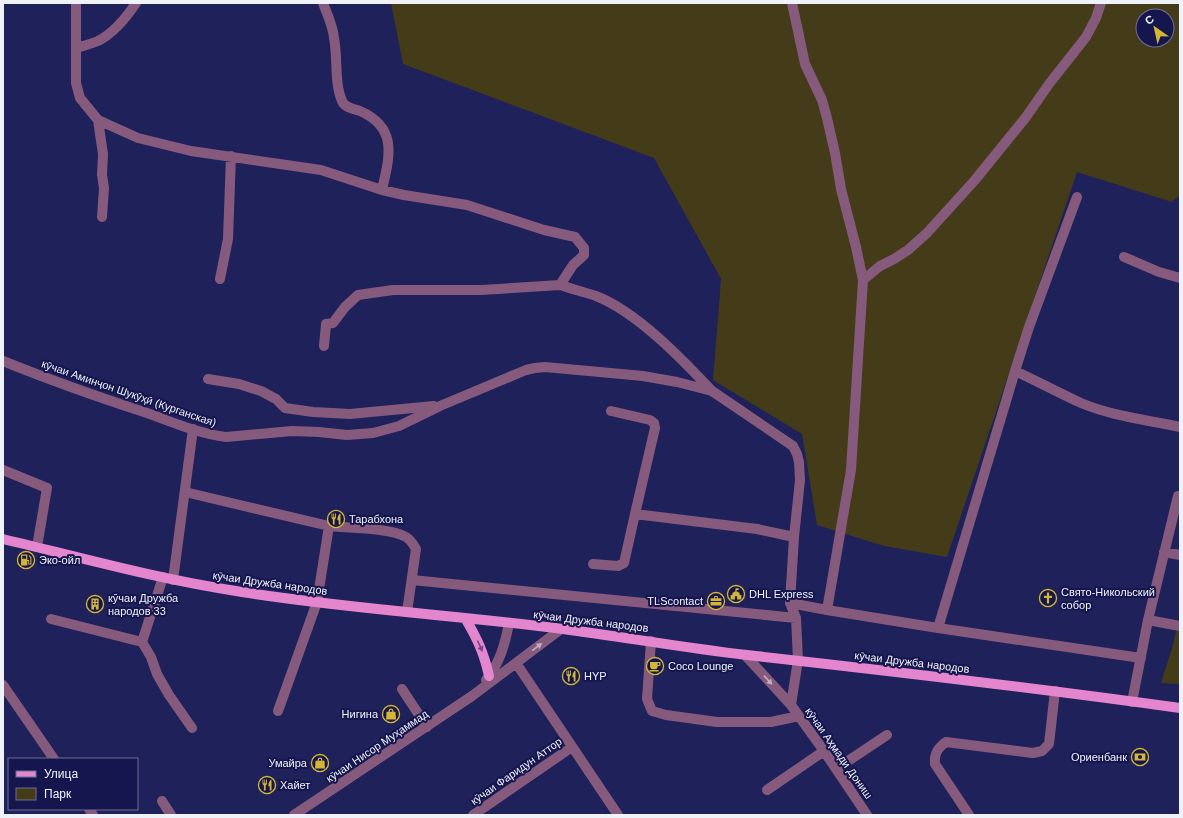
<svg xmlns="http://www.w3.org/2000/svg" width="1183" height="818" viewBox="0 0 1183 818" font-family="Helvetica,sans-serif">
  <style>
    .green { fill: #443b19; fill-rule: evenodd }
    .lines { fill: none; stroke-linecap: round; stroke-linejoin: round }
    .minor { stroke: #865a7c; stroke-width: 10 }
    .major { stroke: #e386ce; stroke-width: 10 }
    .oneway { fill: #724888 }
    .oneway2 { fill: #c0aec1 }
    .labels { text-anchor: middle; stroke-width: 4; stroke-linejoin: round; paint-order: stroke }
    .street-label { font-size: 11px; fill: #f0f2fa; stroke: #16164e }
    .poi-label { font-size: 11px; fill: #f0f2fa; stroke: #16164e; text-anchor: start }
  </style>
  <rect width="100%" height="100%" fill="#1e215a"/>
  <path class="green" d="M391,3H1180V195L1172,202L1077,172L947,557L884,546L817,525L802,434L713,380L721,279L654,158L403,64ZM1143,16H1167V40H1143Z
    M1177,627L1180,628V684L1161,683L1173,645Z"/>
  <g class="lines">
    <path class="minor" d="M76,3V83L80,98L98,120L138,138L191,151L321,170L382,190L404,195L467,205L544,230L575,237L584,248V255L573,265L560,285L481,290H393L358,295L345,307L333,323L326,324L324,346
      M323,3C327,14 333,26 334,38C338,58 334,82 342,101C345,108 354,109 360,111C399,128 389,158 382,190
      M76,48C83,46 91,44 98,41C114,33 126,18 136,3
      M98,120L103,154L102,175L104,188L102,217
      M1124,257L1159,272L1180,278
      M220,279L228,239L231,156
      M863,280L880,266L894,259L908,250L927,233L975,180L1026,117L1049,84L1086,37L1096,18L1101,3
      M560,285C572,289 584,292 596,296C637,312 682,359 712,391
      M3,361C50,380 98,397 147,413C172,422 199,434 226,437L292,431L319,432L347,435L373,433L399,426L440,406L526,370L535,368L545,367L643,376L677,382L712,391L793,446L797,454L799,462L800,480L794,537L790,603L796,618L798,660L791,705
      M1015,371C1037,381 1059,393 1081,403C1112,416 1147,420 1180,427
      M208,379L239,384L261,391L276,399L285,408L313,412L350,414L434,406
      M611,411L650,420L654,423L655,428L635,514
      M3,470L47,488L37,547
      M185,492L329,526
      M1164,552L1180,555
      M593,564L618,566L624,563L635,514L757,529L794,537
      M173,580L193,429
      M412,580L796,618
      M790,603L827,610L851,470L863,280L856,247L841,189L835,153L827,118L822,100L805,64L792,3
      M827,610L938,628L1015,371L1029,327L1077,197
      M51,619L142,642L163,577
      M1148,620L1180,626
      M938,628L1141,658
      M651,641L647,699L652,711L666,715L717,722H771L799,716
      M142,642L151,657L157,674L169,695L192,728
      M745,655L791,705L824,751L867,815
      M516,663L618,815
      M486,680C500,663 505,644 509,623
      M3,685L54,759
      M402,689L427,727
      M1132,702L1148,620L1178,496H1180
      M278,711L317,602L329,526C348,528 391,528 406,537C411,540 413,544 416,549L407,612
      M836,769L887,735
      M767,790L824,751
      M162,801L171,815
      M89,809L93,815
      M294,815L472,696L561,629
      M473,815L572,747
      M969,815L935,764C934,753 938,748 946,742L1033,753L1042,751L1049,744L1055,691"/>
    <path class="major" d="M3,539C82,558 161,580 242,592C349,609 456,615 563,629C624,637 685,648 747,655C891,671 1036,688 1180,708
      M465,618C477,638 484,653 489,676"/>
  </g>
  <defs><path id="oneway-solid" d="M-6-.8H1V-3.2L6.5 0L1 3.2V.8H-6Z"/></defs>
  <use class="oneway" href="#oneway-solid" transform="translate(480 646) rotate(66)"/>
  <g class="oneway2">
    <use href="#oneway-solid" transform="translate(537 647) rotate(-37)"/>
    <use href="#oneway-solid" transform="translate(768 680) rotate(47)"/>
  </g>
  <defs>
    <g id="restaurant-ring" transform="scale(0.9)"><circle r="9.5" fill="#16164e" stroke="#d3b635" stroke-width="1.5"/><path d="M-5-6h1v4h1v-4h1v4h1v-4h1v5L-1.5 .5V6h-2V.5L-5-1ZM5-6V6H3V1.5H1.5Q1.5-4 5-6Z" fill="#d3b635"/></g>
    <g id="fuel-ring" transform="scale(0.9)"><circle r="9.5" fill="#16164e" stroke="#d3b635" stroke-width="1.5"/><path d="M-5.5-6h7V0h2V4h1.3V-2.5L3-4.5l.8-.8L6-3V5H2.5V1h-1V6h-7ZM-4.2-4.7v3.2H.2V-4.7Z" fill="#d3b635"/></g>
    <g id="civic-ring" transform="scale(0.9)"><circle r="9.5" fill="#16164e" stroke="#d3b635" stroke-width="1.5"/><path d="M-.6-6.5H3V-4.5H.6V-3L4-1V1h2V6H-6V1h2V-1L-.6-3ZM-1.2 2.5V6h2.4V2.5Z" fill="#d3b635"/></g>
    <g id="church-ring" transform="scale(0.9)"><circle r="9.5" fill="#16164e" stroke="#d3b635" stroke-width="1.5"/><path d="M-1.2-6h2.4v3.5h3.3v2.4h-3.3V6h-2.4V-.1h-3.3v-2.4h3.3Z" fill="#d3b635"/></g>
    <g id="office-ring" transform="scale(0.9)"><circle r="9.5" fill="#16164e" stroke="#d3b635" stroke-width="1.5"/><path d="M-6-3h4V-5.5h4V-3h4V5H-6ZM-1-4.5V-3h2v-1.5ZM-6 0V1H6V0Z" fill="#d3b635"/></g>
    <g id="building-ring" transform="scale(0.9)"><circle r="9.5" fill="#16164e" stroke="#d3b635" stroke-width="1.5"/><path d="M-4-6H4V6H1V3H-1V6H-4ZM-2.5-4.3h1.7v1.8h-1.7ZM.8-4.3h1.7v1.8H.8ZM-2.5-1h1.7V.8h-1.7ZM.8-1h1.7V.8H.8Z" fill="#d3b635"/></g>
    <g id="cafe-ring" transform="scale(0.9)"><circle r="9.5" fill="#16164e" stroke="#d3b635" stroke-width="1.5"/><path d="M-5.5-4.5H6V0H3Q3 3.5 0 3.5H-2.5Q-5.5 3.5-5.5 0ZM3-3.2v2h1.7v-2ZM-6 4.5H4V6H-6Z" fill="#d3b635"/></g>
    <g id="shop-ring" transform="scale(0.9)"><circle r="9.5" fill="#16164e" stroke="#d3b635" stroke-width="1.5"/><path d="M-5-2.5h2.3a2.7 3.5 0 0 1 5.4 0H5L5.5 6h-11ZM-1.5-2.5h3a1.5 2.3 0 0 0-3 0Z" fill="#d3b635"/></g>
    <g id="bank-ring" transform="scale(0.9)"><circle r="9.5" fill="#16164e" stroke="#d3b635" stroke-width="1.5"/><path d="M-6-4H6V4H-6ZM0-2.3a2.3 2.3 0 1 0 0 4.6a2.3 2.3 0 1 0 0-4.6Z" fill="#d3b635"/></g>
  </defs>
  <g fill-rule="evenodd">
    <use href="#restaurant-ring" x="336" y="519"/>
    <use href="#fuel-ring" x="26" y="560"/>
    <use href="#civic-ring" x="736" y="594"/>
    <use href="#church-ring" x="1048" y="598"/>
    <use href="#office-ring" x="716" y="601"/>
    <use href="#building-ring" x="95" y="604"/>
    <use href="#cafe-ring" x="655" y="666"/>
    <use href="#restaurant-ring" x="571" y="676"/>
    <use href="#shop-ring" x="391" y="714"/>
    <use href="#bank-ring" x="1140" y="757"/>
    <use href="#shop-ring" x="320" y="763"/>
    <use href="#restaurant-ring" x="267" y="785"/>
  </g>
  <g class="labels">
    <g class="street-label">
      <text transform="translate(129 393) rotate(19)" y="4">кӯчаи Аминҷон Шукӯҳӣ (Курганская)</text>
      <text transform="translate(270 583) rotate(8)" y="4">кӯчаи Дружба народов</text>
      <text transform="translate(591 621) rotate(7)" y="4">кӯчаи Дружба народов</text>
      <text transform="translate(912 662) rotate(7)" y="4">кӯчаи Дружба народов</text>
      <text transform="translate(377 746) rotate(-34)" y="4">кӯчаи Нисор Муҳаммад</text>
      <text transform="translate(839 753) rotate(55)" y="4">кӯчаи Аҳмади Дониш</text>
      <text transform="translate(516 771) rotate(-35)" y="4">кӯчаи Фаридун Аттор</text>
    </g>
    <g class="poi-label">
      <text x="349" y="523">Тарабхона</text>
      <text x="39" y="564">Эко-ойл</text>
      <text x="1061" y="596">Свято-Никольский<tspan x="1061" dy="13">собор</tspan></text>
      <text x="749" y="598">DHL Express</text>
      <text x="108" y="602">кӯчаи Дружба<tspan x="108" dy="13">народов 33</tspan></text>
      <text x="703" y="605" text-anchor="end">TLScontact</text>
      <text x="668" y="670">Coco Lounge</text>
      <text x="584" y="680">HYP</text>
      <text x="378" y="718" text-anchor="end">Нигина</text>
      <text x="1127" y="761" text-anchor="end">Ориенбанк</text>
      <text x="307" y="767" text-anchor="end">Умайра</text>
      <text x="280" y="789">Хайет</text>
    </g>
  </g>
  <rect width="1183" height="818" fill="none" stroke="#f0f2fa" stroke-width="8"/>
  <rect x="8" y="758" width="130" height="52" fill="#16164e" stroke="#6d6e93"/>
  <rect x="16" y="771" width="20" height="6" fill="#e386ce" stroke="#6d6e93"/>
  <text x="44" y="778" font-size="12" fill="#f0f2fa">Улица</text>
  <rect x="16" y="788" width="20" height="12" fill="#443b19" stroke="#6d6e93"/>
  <text x="44" y="798" font-size="12" fill="#f0f2fa">Парк</text>
  <g transform="translate(1155 28) rotate(326)"><circle r="19" fill="#16164e" stroke="#6d6e93"/>
  <path d="M0-3L7 15L0 10L-7 15Z" fill="#d3b635"/>
  <text y="-6" font-size="11" font-weight="bold" text-anchor="middle" fill="#f0f2fa">С</text>
  </g>
</svg>
